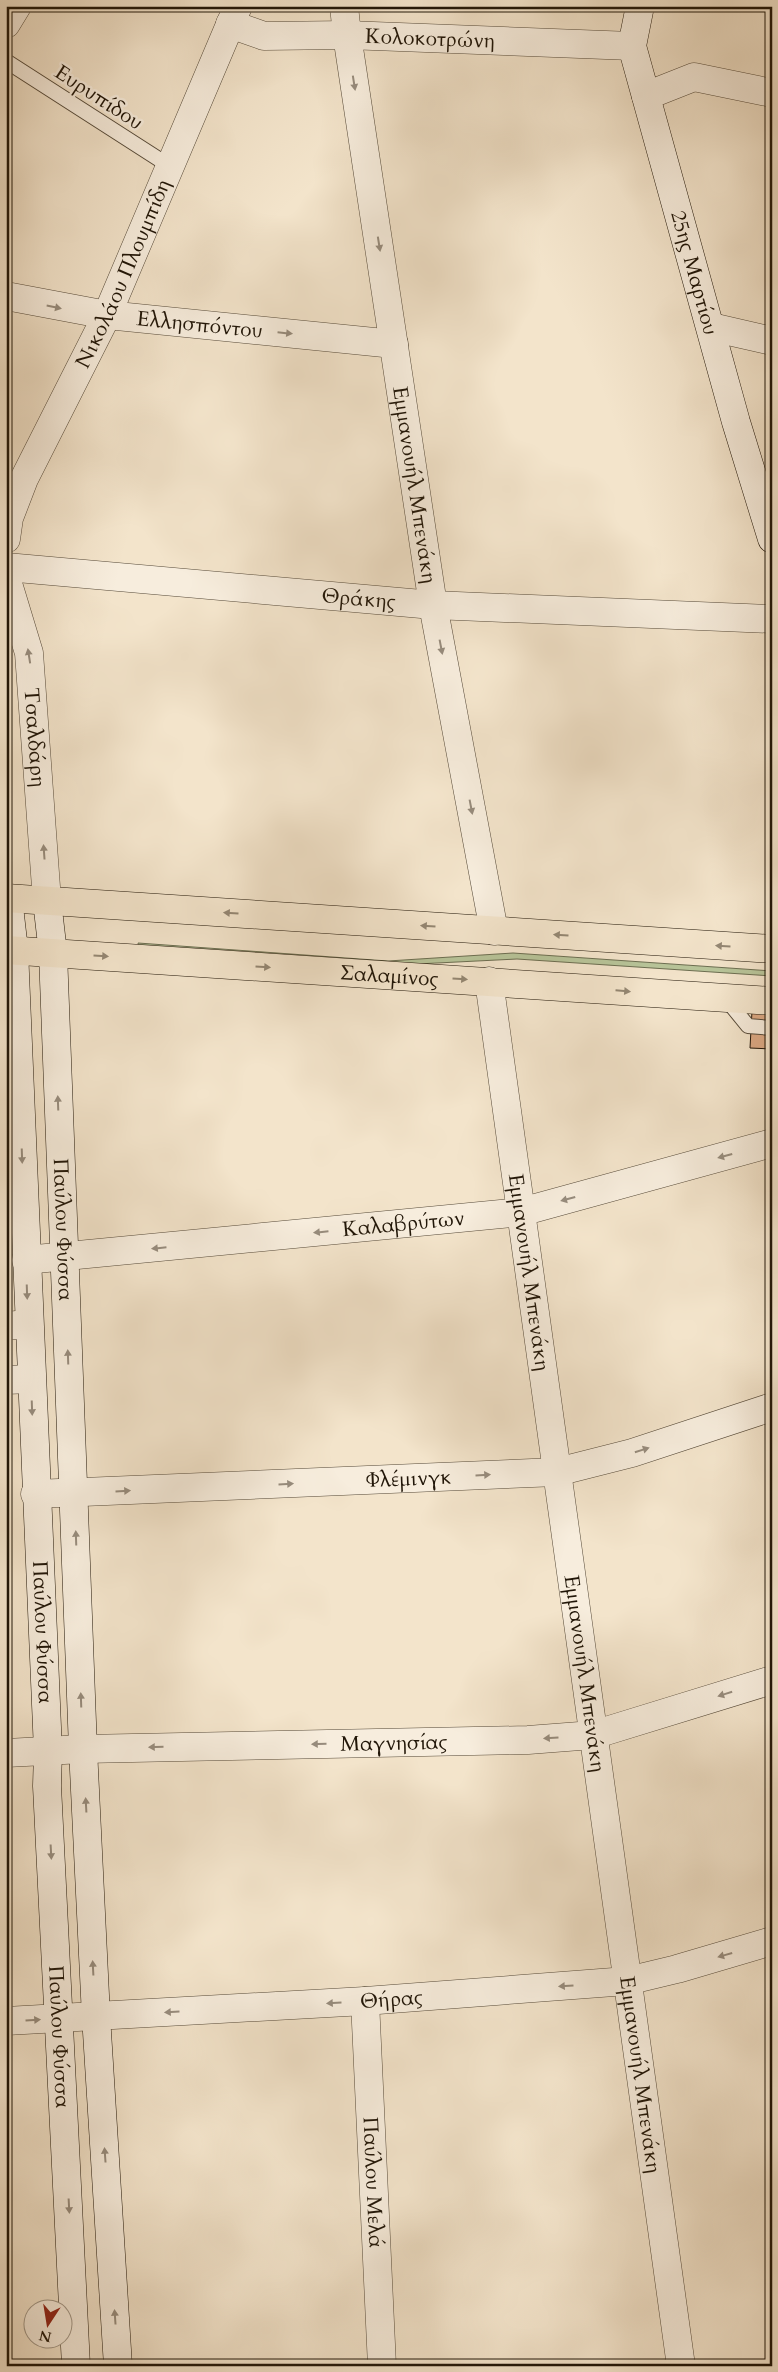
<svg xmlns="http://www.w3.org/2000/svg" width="778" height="2372" viewBox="0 0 778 2372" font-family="Cardo,serif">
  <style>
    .green { fill: #b8c59a; stroke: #6c6e51 }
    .building { fill: #dca984; stroke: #211608 }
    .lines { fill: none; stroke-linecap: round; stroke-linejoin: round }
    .lane-casing { stroke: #564a39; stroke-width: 16 }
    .street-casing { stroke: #564a39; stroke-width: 29 }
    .secondary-casing { stroke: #211608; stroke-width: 29 }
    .primary-casing { stroke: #211608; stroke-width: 29 }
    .lane { stroke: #f7eddd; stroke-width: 14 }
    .street { stroke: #f7eddd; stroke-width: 28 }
    .secondary { stroke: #f7eddd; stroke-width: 28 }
    .primary { stroke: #f3e4cb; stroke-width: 28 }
    .oneway { fill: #978c7d }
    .oneway2 { fill: #948773 }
    .labels { text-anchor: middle; stroke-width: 5; stroke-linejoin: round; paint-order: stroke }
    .street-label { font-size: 21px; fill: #211608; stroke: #f7eddd }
  </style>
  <rect width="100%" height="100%" fill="#f3e4cb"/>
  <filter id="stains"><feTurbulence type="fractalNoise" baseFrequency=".004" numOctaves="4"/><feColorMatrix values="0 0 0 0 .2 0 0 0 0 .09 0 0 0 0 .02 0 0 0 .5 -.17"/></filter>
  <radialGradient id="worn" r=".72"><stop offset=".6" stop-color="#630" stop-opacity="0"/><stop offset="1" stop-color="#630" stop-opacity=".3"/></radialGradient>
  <path class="green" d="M138,943L388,961L513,953L772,971V976L517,959L397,965L139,948Z"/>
  <path class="building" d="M752,1011L772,1012V1049L750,1048Z"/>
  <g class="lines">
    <g class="lane-casing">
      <path id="lane" d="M6,61L171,167
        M726,999L748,1026L772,1028"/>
    </g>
    <g class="street-casing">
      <g id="street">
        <path id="s1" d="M344,6L347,35L433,605L494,931"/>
        <path d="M6,24L17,6"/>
        <path id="s2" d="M230,24L264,36L347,35L632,46"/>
        <path d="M646,96L694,77L772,93"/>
        <path id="s3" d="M6,296L107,315L394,344"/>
        <path d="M711,327L772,341"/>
        <path id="s4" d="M6,539L9,518L24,479L107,315L238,6"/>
        <path id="s5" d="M6,567L433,605L772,619"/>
        <path id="s6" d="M6,577L29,653L47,901"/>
        <path id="s7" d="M489,981L681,2366"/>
        <path id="s8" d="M26,1260L521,1212L772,1143"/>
        <path d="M6,1326L28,1324"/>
        <path d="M6,1380L31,1379"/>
        <path id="s9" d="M35,1494L557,1472L632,1453L772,1407"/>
        <path id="s10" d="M6,1753L83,1749L528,1740L593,1735L772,1680"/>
        <path id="s11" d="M365,2001L382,2366"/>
        <path id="s12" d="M6,2021L365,2001L627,1981L677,1969L772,1941"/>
      </g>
    </g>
    <g class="secondary-casing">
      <g id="secondary">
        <path id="s13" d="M640,6L632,46L736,422L772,539"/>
        <path id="s14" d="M8,898L14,950L48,1751L47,1786L76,2366"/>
        <path id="s15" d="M47,901L53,953L83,1749L96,2016L118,2366"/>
      </g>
    </g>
    <g class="primary-casing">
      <g id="primary">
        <path d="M6,898L772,949"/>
        <path id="s16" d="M6,950L772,1001"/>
      </g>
    </g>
    <use href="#lane" class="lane"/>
    <use href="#street" class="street"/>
    <use href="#secondary" class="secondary"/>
    <use href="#primary" class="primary"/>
  </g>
  <defs><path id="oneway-solid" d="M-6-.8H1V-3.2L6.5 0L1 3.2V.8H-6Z" transform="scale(1.25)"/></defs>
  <g class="oneway">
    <use href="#oneway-solid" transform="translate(354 83) rotate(81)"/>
    <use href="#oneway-solid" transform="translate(379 244) rotate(81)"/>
    <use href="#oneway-solid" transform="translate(54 307) rotate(12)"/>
    <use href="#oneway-solid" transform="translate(285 333) rotate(6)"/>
    <use href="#oneway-solid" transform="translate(441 647) rotate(79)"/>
    <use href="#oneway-solid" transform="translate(29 656) rotate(-99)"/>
    <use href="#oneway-solid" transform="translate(471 807) rotate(79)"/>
    <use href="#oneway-solid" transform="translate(44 852) rotate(-94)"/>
    <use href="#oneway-solid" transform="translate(58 1103) rotate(-92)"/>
    <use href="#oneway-solid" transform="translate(22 1156) rotate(88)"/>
    <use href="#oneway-solid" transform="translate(725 1156) rotate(165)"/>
    <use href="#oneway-solid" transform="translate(568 1199) rotate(165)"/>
    <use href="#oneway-solid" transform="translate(321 1232) rotate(174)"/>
    <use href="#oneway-solid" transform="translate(159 1248) rotate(174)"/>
    <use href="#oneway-solid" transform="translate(27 1292) rotate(88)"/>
    <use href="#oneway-solid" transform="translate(68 1357) rotate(-92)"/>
    <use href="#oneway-solid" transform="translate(32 1408) rotate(88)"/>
    <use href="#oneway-solid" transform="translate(642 1450) rotate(-18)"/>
    <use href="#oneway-solid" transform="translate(483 1475) rotate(-3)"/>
    <use href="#oneway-solid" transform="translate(286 1484) rotate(-3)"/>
    <use href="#oneway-solid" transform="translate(123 1491) rotate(-3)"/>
    <use href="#oneway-solid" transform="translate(76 1538) rotate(-92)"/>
    <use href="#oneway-solid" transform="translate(725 1694) rotate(163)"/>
    <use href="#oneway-solid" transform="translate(81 1700) rotate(-92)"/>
    <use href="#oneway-solid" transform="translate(551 1738) rotate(176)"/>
    <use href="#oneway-solid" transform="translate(319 1744) rotate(179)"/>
    <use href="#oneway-solid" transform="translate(156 1747) rotate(179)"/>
    <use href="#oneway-solid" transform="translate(86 1805) rotate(-93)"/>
    <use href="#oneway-solid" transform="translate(51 1852) rotate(87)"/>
    <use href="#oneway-solid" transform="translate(725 1955) rotate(164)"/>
    <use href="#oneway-solid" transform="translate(93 1968) rotate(-93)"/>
    <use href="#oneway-solid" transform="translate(566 1986) rotate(176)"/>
    <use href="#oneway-solid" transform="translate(334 2003) rotate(177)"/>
    <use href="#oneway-solid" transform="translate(172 2012) rotate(177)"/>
    <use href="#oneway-solid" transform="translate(33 2020) rotate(-4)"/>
    <use href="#oneway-solid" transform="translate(105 2155) rotate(-94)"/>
    <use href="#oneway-solid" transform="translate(69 2206) rotate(87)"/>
    <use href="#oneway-solid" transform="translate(115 2317) rotate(-94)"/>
  </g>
  <g class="oneway2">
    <use href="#oneway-solid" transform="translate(231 913) rotate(-176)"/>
    <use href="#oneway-solid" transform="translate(428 926) rotate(-176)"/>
    <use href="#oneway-solid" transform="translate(561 935) rotate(-176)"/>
    <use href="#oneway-solid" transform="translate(723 946) rotate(-176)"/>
    <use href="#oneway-solid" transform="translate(101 956) rotate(4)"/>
    <use href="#oneway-solid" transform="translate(263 967) rotate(4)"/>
    <use href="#oneway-solid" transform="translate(460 979) rotate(4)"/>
    <use href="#oneway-solid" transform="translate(623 991) rotate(5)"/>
  </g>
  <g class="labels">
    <g class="street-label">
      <text dy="7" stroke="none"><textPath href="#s2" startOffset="202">Κολοκοτρώνη</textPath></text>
      <text transform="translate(99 97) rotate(33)" y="7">Ευρυπίδου</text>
      <text dy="7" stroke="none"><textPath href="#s4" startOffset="291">Νικολάου Πλουμπίδη</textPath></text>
      <text dy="7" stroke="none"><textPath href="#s13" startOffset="276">25ης Μαρτίου</textPath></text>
      <text dy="7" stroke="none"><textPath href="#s3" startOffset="196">Ελλησπόντου</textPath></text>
      <text dy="7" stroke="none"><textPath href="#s1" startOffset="484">Εμμανουήλ Μπενάκη</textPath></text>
      <text dy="7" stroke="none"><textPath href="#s5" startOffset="354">Θράκης</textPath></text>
      <text dy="7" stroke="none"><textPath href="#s6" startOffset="164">Τσαλδάρη</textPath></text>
      <text dy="7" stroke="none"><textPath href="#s16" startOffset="384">Σαλαμίνος</textPath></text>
      <text dy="7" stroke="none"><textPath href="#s8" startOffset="379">Καλαβρύτων</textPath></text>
      <text dy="7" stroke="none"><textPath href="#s15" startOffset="329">Παύλου Φύσσα</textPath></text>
      <text dy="7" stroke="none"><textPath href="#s7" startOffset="294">Εμμανουήλ Μπενάκη</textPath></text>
      <text dy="7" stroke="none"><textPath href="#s9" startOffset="374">Φλέμινγκ</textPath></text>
      <text dy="7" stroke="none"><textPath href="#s14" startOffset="735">Παύλου Φύσσα</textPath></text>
      <text dy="7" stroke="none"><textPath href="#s7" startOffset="699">Εμμανουήλ Μπενάκη</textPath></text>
      <text dy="7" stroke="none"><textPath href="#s10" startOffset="388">Μαγνησίας</textPath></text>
      <text dy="7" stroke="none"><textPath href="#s12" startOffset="386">Θήρας</textPath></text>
      <text dy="7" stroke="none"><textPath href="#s14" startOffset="1140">Παύλου Φύσσα</textPath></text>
      <text dy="7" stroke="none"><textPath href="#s7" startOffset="1104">Εμμανουήλ Μπενάκη</textPath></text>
      <text dy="7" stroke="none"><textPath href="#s11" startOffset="182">Παύλου Μελά</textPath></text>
    </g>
  </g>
  <rect width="778" height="2372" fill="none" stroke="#f3e4cb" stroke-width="25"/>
  <rect x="8" y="8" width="763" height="2357" fill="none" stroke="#211608" stroke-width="2.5"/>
  <rect x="12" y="12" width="753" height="2347" fill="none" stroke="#211608"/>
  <g transform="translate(48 2324) rotate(192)"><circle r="24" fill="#f7eddd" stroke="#a19788"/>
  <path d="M0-4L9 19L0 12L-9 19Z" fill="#8f2418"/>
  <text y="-8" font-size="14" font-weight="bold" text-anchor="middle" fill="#211608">N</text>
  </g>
  <rect width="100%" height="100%" filter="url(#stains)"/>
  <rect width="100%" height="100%" fill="url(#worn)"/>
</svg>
